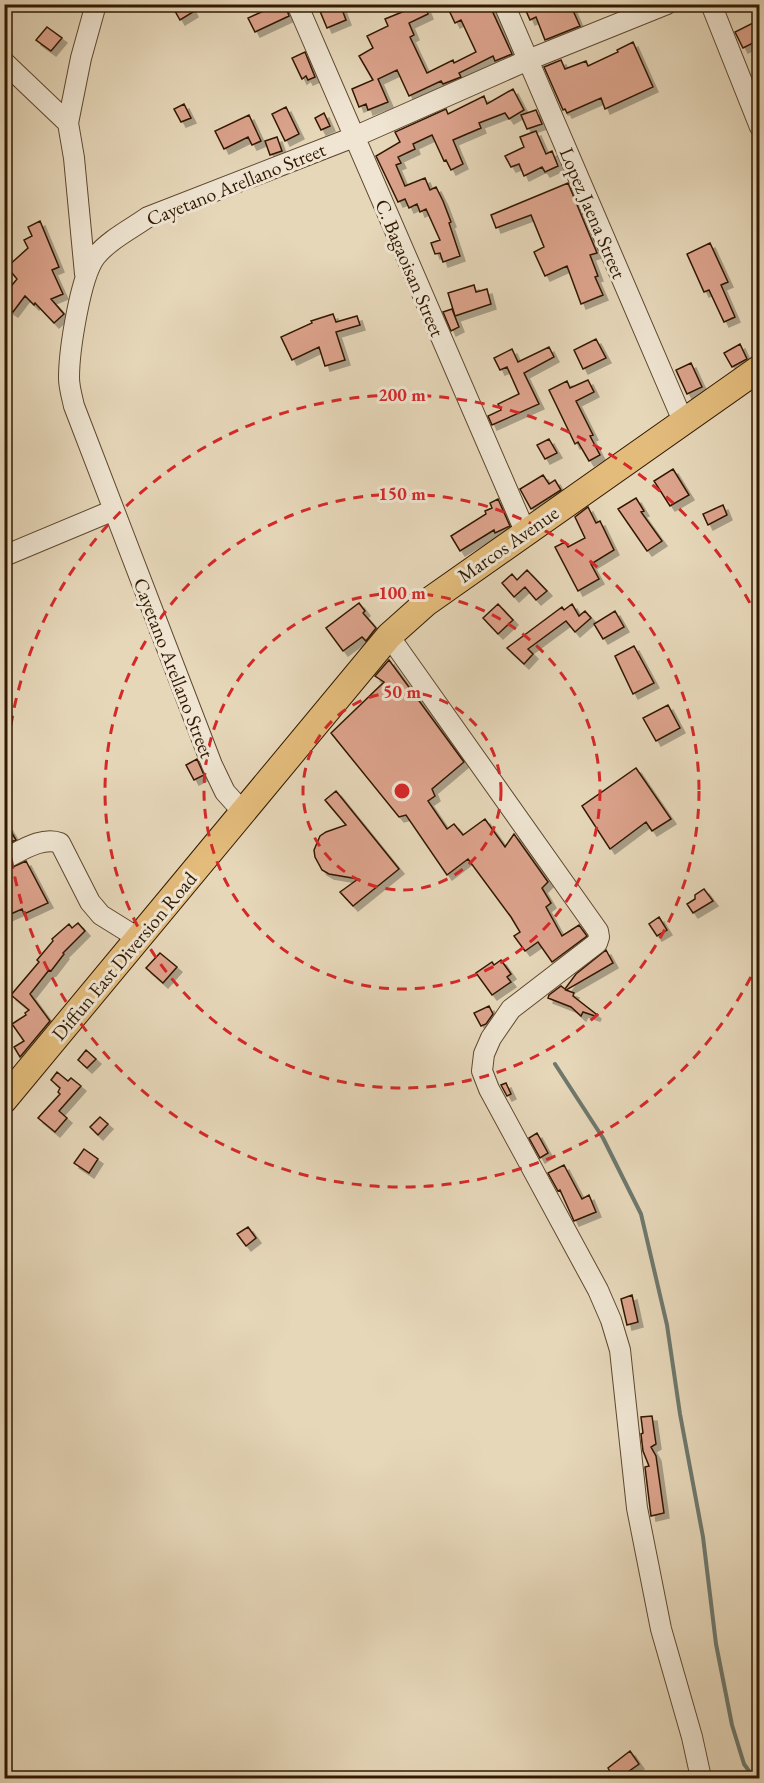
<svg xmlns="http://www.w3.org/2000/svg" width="764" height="1783" viewBox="0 0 764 1783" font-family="'EB Garamond',serif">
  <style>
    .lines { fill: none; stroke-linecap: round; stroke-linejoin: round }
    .stream { stroke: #6e786d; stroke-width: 4 }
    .building { fill: #dca38c; stroke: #311901; stroke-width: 1.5; filter: url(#shadow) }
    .minor-casing { stroke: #5e482f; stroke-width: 22 }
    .major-casing { stroke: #311901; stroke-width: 28 }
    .minor { stroke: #efe5d2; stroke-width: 20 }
    .major { stroke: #e3bc7c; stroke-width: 26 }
    .ring { fill: none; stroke: #d62828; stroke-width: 3; stroke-dasharray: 10 8 }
    .labels { text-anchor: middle; stroke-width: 6; stroke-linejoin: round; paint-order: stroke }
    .street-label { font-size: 20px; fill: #311901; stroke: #efe5d2 }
    .centre { fill: #d62828; stroke: #efe5d2; stroke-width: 3 }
    .ring-label { font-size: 18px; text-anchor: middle; font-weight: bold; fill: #d62828; stroke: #efe5d2; stroke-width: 6; stroke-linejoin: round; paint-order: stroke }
  </style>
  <defs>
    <filter id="shadow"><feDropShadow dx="5" dy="5" stdDeviation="0" flood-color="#0004"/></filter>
  </defs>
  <rect width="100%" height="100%" fill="#e6d7b9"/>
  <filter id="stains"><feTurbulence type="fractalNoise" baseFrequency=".00333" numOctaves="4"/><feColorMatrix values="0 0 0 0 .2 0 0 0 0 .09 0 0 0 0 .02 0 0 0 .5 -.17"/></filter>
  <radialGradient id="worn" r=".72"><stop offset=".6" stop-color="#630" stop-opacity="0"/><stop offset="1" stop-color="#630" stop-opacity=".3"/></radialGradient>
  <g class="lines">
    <path class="stream" d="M555,1064L603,1138L641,1214L667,1325L680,1414L703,1537L716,1644L732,1725L744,1764L754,1778"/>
  </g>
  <path class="building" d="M171,4H189L193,12L180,20Z
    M279,4H285L289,16L255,32L248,18Z
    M317,4H340L346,20L327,28Z
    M411,4H424L428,14L409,23L414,35L410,37L427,73L453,60L454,63L476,52L461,20L455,23L446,4H489L512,54L495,61L493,56L459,73L461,77L443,84L441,81L409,96L397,70L378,79L388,102L368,110L366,104L359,107L352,89L373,80L359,56L373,48L367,36L388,26L385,19L412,8Z
    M523,4H544L546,10L559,4H570L580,26L545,40L536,17L530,20Z
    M759,20V40L743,48L735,32Z
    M47,27L62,38L51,51L36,40Z
    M633,42L653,87L605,109L601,98L567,113L565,109L563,110L544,67L561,60L565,69L586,61L588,66L618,52L617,50Z
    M305,52L315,77L308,80L306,76L302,79L292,58Z
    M513,89L524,110L509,119L505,113L479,123L481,128L453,140L463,164L451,170L446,160L444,161L432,135L413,144L415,149L398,157L401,163L396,165L405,186L425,178L430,190L436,187L443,201L451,222L449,223L460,256L443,262L440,253L435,254L431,243L440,240L426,209L420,212L417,204L409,208L405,199L398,202L376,156L400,142L395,132L446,109L448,114L484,96L487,104Z
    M184,104L191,118L181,122L174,109Z
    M286,107L299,134L285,141L272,114Z
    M536,110L542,124L527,129L521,115Z
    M324,113L330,126L321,130L315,118Z
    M249,115L261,141L252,145L248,137L224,149L215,131Z
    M536,131L546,154L552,151L558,166L545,172L542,167L524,176L519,164L511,167L505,156L524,147L520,137Z
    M277,137L282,151L270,155L265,141Z
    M568,183L597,253L590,255L598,276L595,277L603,295L581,304L567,266L545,276L534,252L544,247L531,215L496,228L491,215Z
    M40,221L59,267L52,270L63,294L51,299L64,314L54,323L35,303L34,305L25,296L13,312L4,306V295L17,279L7,267L28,248L24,240L32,236L28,227Z
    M710,243L728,282L721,285L735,317L724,322L709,290L704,292L687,254Z
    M474,285L476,292L487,289L491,304L455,316L448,293Z
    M452,309L459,327L451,331L443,312Z
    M333,314L336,322L357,316L360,325L336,332L345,360L325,366L319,347L292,360L281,337L312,323L311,321Z
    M596,339L606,358L583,369L574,350Z
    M740,344L747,359L732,367L724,353Z
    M549,347L554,357L524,373L539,404L492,425L488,416L501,410L498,404L519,394L507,367L500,370L494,358L512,349L518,362Z
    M691,363L702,387L687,394L676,370Z
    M588,380L594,392L576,401L593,435L590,436L600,455L589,461L578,442L575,444L549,390L567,381L570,388Z
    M549,439L557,453L545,459L537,445Z
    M673,469L689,495L670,506L654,481Z
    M543,475L549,484L555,480L561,490L531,509L520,489Z
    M636,498L644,511L641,512L662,541L647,551L618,509Z
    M498,499L510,526L495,533L494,530L460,551L451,536L486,514L485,511L492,508L490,503Z
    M723,505L727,515L708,525L703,514Z
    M588,507L596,523L600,521L614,550L591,564L599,579L578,591L555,547L565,542L568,547L585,538L575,517Z
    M527,570L547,591L536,600L525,587L514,597L502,583L512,574L517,580Z
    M359,603L365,611L363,613L376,628L366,641L362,637L343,651L326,628Z
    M498,604L513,620L498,634L483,618Z
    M572,604L579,616L585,611L591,618L575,632L566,621L528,649L533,654L524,664L507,648L562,607L564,610Z
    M615,611L624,627L603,639L594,624Z
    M634,646L654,683L633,694L615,656Z
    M389,660L464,762L432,789L435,796L428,801L447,829L454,824L463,835L485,819L505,847L514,834L548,882L542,888L551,903L546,907L562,936L579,925L587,936L552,962L538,942L525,951L514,936L520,932L511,917L468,859L447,875L406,815L399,817L331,733L384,682L375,676Z
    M668,705L680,728L656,741L643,718Z
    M197,759L204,775L194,780L186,765Z
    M636,768L671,819L652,831L646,822L610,849L582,806Z
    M336,791L399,869L353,906L340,892L358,879L329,874L322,870L315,857L314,850L320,836L326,832L346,825L325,800Z
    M4,820L16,840L4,845Z
    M26,861L48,903L24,914L22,909L4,917V871Z
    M704,889L713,901L693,913L687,904L695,899V895Z
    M659,917L667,930L657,936L649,924Z
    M78,923L85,931L63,953L64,954L51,971L49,970L30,994L50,1021L20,1057L14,1047L24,1041L12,1024L26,1015L25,1013L29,1010L11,995L39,962L37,960L53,941L52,939L69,924L72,928Z
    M606,950L613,963L566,990L574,993L573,996L596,1014L595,1016L583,1012L581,1016L571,1007L548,998L549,995L561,986L565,989L576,974Z
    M160,953L177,967L163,983L146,968Z
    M501,960L511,974L507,977L511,982L492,995L476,973L492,962L494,965Z
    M489,1006L493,1014L486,1024L481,1026L474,1013Z
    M86,1050L96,1059L87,1068L78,1060Z
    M57,1072L68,1081L71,1078L81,1086L59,1111L67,1118L55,1132L38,1118L60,1094L58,1092L60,1088L51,1080Z
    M506,1083L511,1094L507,1096L501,1085Z
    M100,1117L108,1124L98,1135L90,1127Z
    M537,1133L548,1153L540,1158L529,1138Z
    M84,1149L98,1159L89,1173L74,1163Z
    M564,1165L582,1199L589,1195L596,1212L574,1221L560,1190L558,1191L548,1173Z
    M248,1227L256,1238L246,1246L237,1234Z
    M632,1295L638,1322L627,1325L621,1299Z
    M652,1416L656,1444L651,1447L656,1456L664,1513L651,1516L645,1467L649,1466L643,1451L641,1434L643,1433L641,1417Z
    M630,1751L639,1764L622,1776L619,1773L613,1777L608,1768Z"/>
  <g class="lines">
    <g class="minor-casing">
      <path id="minor" d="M297,4L525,531
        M504,4L683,421
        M711,4L760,127
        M4,62L68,123
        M85,274L74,158L68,123L81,58L96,4
        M4,556L114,510
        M389,636L598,931L599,937L597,943L511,1009L491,1038L484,1054L482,1071L489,1089L598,1290L611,1320L620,1350L637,1508L661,1629L692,1737L701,1778
        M243,812L225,792L212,765L74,406C72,397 69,387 69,378C69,352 80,276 96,256C109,240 131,229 148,217L354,137L528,60L667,4
        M4,859C21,851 42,836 60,843L90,902L101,915L138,938"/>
    </g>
    <g class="major-casing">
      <path id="major" d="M4,1100L389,636L426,603L760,368"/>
    </g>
    <use href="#minor" class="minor"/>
    <use href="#major" class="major"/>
  </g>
  <g class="ring">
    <circle cx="402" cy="791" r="99"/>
    <circle cx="402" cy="791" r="198"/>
    <circle cx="402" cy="791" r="297"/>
    <path d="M759 961A396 396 0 1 1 759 621"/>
  </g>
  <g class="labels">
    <g class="street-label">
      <text transform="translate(236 184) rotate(-22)" y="7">Cayetano Arellano Street</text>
      <text transform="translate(593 213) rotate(67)" y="7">Lopez Jaena Street</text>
      <text transform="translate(410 268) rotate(67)" y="7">C. Bagaoisan Street</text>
      <text transform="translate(508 544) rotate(-35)" y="7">Marcos Avenue</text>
      <text transform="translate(174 668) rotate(69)" y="7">Cayetano Arellano Street</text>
      <text transform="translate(124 956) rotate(-50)" y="7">Diffun East Diversion Road</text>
    </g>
  </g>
  <circle cx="402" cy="791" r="9" class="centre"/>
  <g class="ring-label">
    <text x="402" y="401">200 m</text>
    <text x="402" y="500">150 m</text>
    <text x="402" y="599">100 m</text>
    <text x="402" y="698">50 m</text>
  </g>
  <rect width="764" height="1783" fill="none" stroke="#e6d7b9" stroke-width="24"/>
  <rect x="6" y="6" width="752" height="1771" fill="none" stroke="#311901" stroke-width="3"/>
  <rect x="12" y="12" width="740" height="1759" fill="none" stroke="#311901" stroke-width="1.5"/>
  <rect width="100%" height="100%" filter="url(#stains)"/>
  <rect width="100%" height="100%" fill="url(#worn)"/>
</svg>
